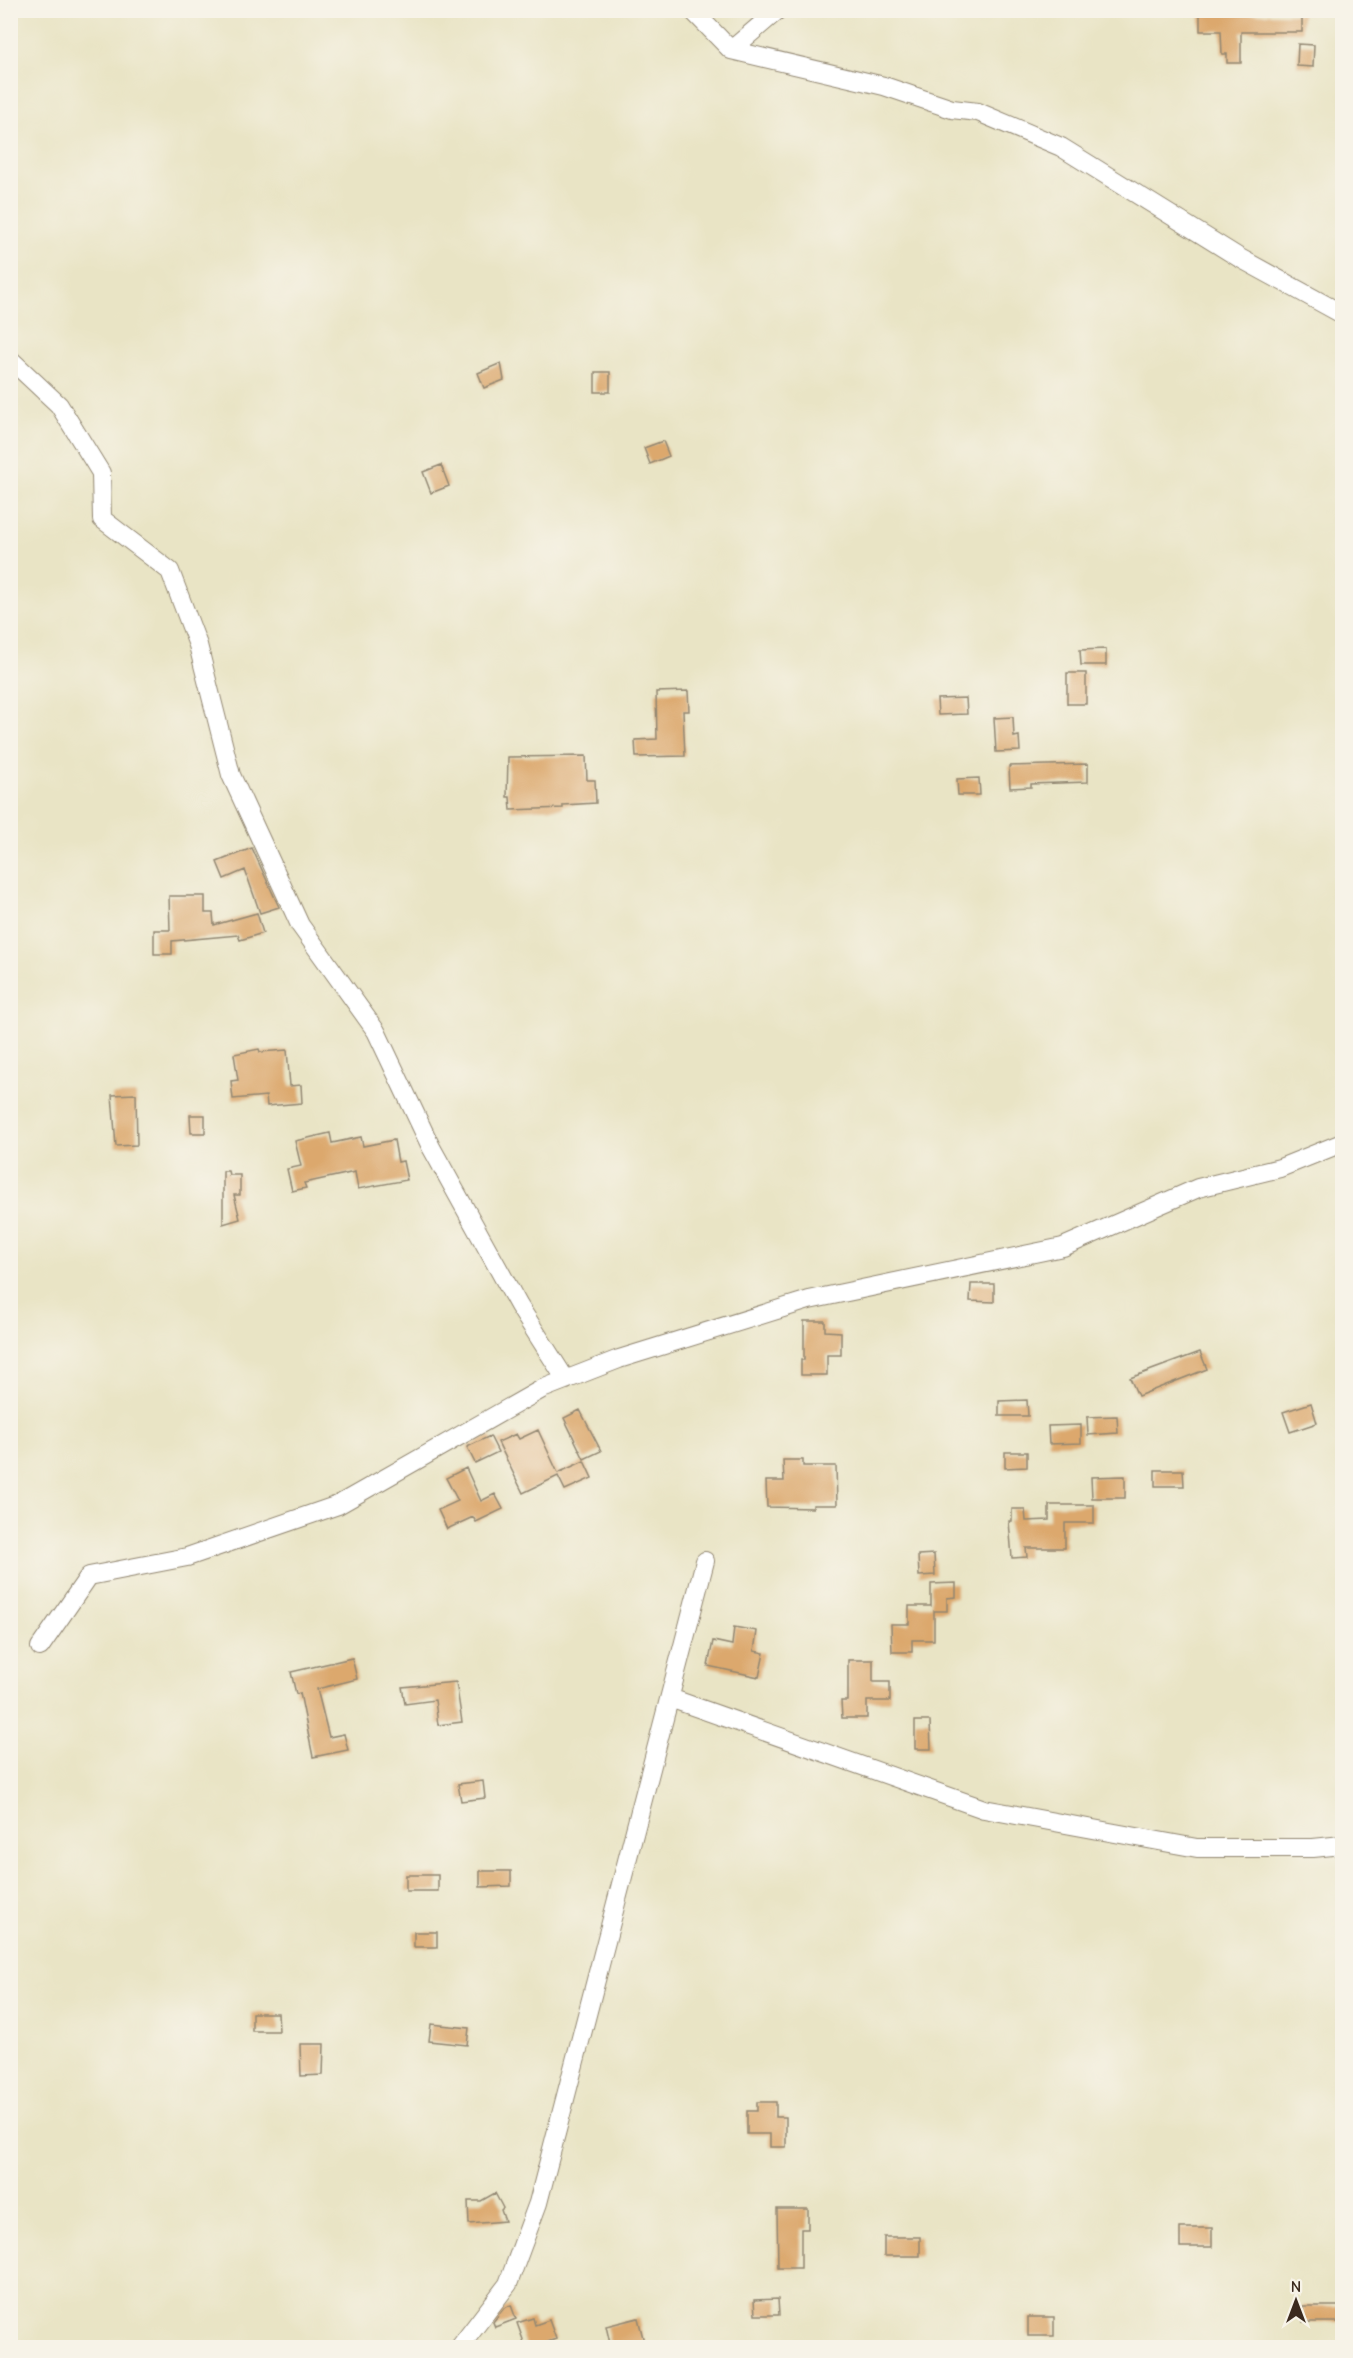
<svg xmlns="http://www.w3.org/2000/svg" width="1353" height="2358" viewBox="0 0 1353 2358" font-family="'Comic Neue',sans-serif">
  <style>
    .building { fill: #dca86d }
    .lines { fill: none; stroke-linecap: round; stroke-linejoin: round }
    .minor-casing { stroke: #928772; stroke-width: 20 }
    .minor { stroke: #fff; stroke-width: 18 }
  </style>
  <rect width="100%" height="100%" fill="#f7f3e8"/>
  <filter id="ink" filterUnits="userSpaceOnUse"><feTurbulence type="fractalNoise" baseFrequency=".0167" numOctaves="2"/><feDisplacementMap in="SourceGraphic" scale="12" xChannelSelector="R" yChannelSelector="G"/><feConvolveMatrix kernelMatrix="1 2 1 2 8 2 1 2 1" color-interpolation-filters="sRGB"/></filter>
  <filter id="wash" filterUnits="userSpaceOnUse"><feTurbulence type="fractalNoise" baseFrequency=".008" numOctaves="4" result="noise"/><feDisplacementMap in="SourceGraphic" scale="24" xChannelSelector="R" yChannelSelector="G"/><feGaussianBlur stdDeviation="1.35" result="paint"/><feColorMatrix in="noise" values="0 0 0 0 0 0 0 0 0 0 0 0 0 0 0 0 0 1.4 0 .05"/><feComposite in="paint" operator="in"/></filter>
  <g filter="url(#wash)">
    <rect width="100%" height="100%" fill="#e9e4c5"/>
    <g id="blocks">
      <path class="building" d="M1200,10H1239V14H1302V32H1241V63H1227V54H1222L1221,31H1200Z
        M1298,44L1314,45L1313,67L1297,66Z
        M501,363L504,380L484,388L478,373Z
        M595,372H610V392H595Z
        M663,441L669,456L650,464L644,448Z
        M441,465L449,486L431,493L423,472Z
        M1106,649V665H1081L1080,650Z
        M1067,673H1086V704H1067Z
        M688,691L689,711H683L685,756L636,757L635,740L657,739L656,692Z
        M966,698L967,714L938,715L937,699Z
        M1013,717L1014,737L1019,736L1020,751L996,752L994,718Z
        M586,756L587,780H595L596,803L563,805V808L511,810L510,797H507L508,757Z
        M1088,764V782L1031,784V787L1010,788L1009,766Z
        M979,778L980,795H958L957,779Z
        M252,848L279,907L260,913L245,870L224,879L217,862Z
        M169,896H205V913H213L214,925L257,913L263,933L240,940L238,935L172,941V954H154V930H170Z
        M259,1049L260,1052L287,1050L290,1086L301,1085L302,1103L267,1106L266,1096L233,1099L231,1081L238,1080L234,1054Z
        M136,1094L137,1145L116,1146L112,1095Z
        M190,1115H205V1133H191Z
        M330,1133L332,1143L361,1137L363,1146L394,1140L398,1162L403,1161L407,1180L358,1189L355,1172L304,1183L306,1188L292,1191L287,1169L301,1166L295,1141Z
        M223,1171H228L229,1175H240V1195H234L240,1219L223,1224Z
        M971,1284H994V1302L970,1301Z
        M804,1321H825V1331L841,1332V1355H827V1375H801V1360H804Z
        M1200,1352L1207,1369L1138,1396L1130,1378Z
        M1027,1400L1028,1416H999V1401Z
        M1311,1403L1317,1423L1290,1432L1283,1412Z
        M580,1410L601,1451L584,1459L564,1418Z
        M1117,1416L1118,1433L1088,1435L1087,1417Z
        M1081,1425V1443L1049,1444L1048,1426Z
        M538,1430L558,1473L584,1461L592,1478L565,1490L558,1476L523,1493L498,1442L516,1434L519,1439Z
        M490,1436L498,1452L475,1463L467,1447Z
        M1005,1452H1027V1467L1005,1468Z
        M783,1460H803V1466H836L837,1505H813V1508L767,1507L766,1481H784Z
        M466,1468L481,1501L495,1494L503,1509L476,1522L473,1517L447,1529L438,1510L458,1501L446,1478Z
        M1155,1470H1183L1184,1486H1155Z
        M1125,1476V1498H1092L1091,1477Z
        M1049,1505H1094V1523H1065V1548H1026L1027,1557L1012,1558L1009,1521H1012V1509H1025L1026,1521L1049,1520Z
        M934,1554L935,1575L919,1576L918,1555Z
        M956,1583V1597L947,1598V1611H934V1640H912V1652H892L891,1624H909V1606H931V1584Z
        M734,1627L757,1631L754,1651L764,1653L759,1677L708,1666L713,1641L732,1645Z
        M352,1658L357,1679L317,1689L329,1737L344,1734L348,1750L313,1757L300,1693L296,1694L291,1672Z
        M848,1660H873V1682H890V1701H867V1718H842L841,1701H848Z
        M456,1682L462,1722L438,1725L435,1700L405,1704L402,1687Z
        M915,1721H930L931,1749H915Z
        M483,1781L485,1798L461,1801L458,1784Z
        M480,1871H511V1886L480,1887Z
        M406,1875H438V1891H406Z
        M414,1932H437V1947H414Z
        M252,2013H278L279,2031H252Z
        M431,2024L469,2028L467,2045L429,2041Z
        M300,2044H324L323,2075L301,2076Z
        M757,2102H776V2117H786V2147H770V2134H747V2111H757Z
        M495,2193L503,2208L501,2210L505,2221L469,2224L468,2201H481Z
        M777,2209H808V2229H801V2268H778Z
        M1180,2228H1212V2247H1180Z
        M884,2237H920V2256H884Z
        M778,2299L779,2315H755L754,2300Z
        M511,2305L516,2319L495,2327L493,2322L504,2308Z
        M1303,2306H1341V2322H1303Z
        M1028,2317H1054V2336H1028Z
        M533,2318L535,2325L549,2320L556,2339L542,2344L543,2348H526L517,2323Z
        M638,2318L645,2346L611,2348L606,2326Z"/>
    </g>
  </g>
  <g filter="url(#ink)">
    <use href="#blocks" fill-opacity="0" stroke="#928772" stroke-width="1.5"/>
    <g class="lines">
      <g class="minor-casing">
        <path id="minor" d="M692,10L731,50L884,86L952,109L978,112L1061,147L1238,257L1342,314
          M731,50L778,10
          M10,359L59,405L101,473L102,519L170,571L198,645L231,775L300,925L376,1031L431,1147L519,1306L566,1380
          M40,1647L89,1576L187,1557L338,1505L542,1389L619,1359L809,1300L1063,1247L1198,1188L1280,1168L1342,1143
          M670,1698L984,1809L1197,1848H1313L1342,1845
          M459,2348L508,2284L538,2203L705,1561"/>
      </g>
      <use href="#minor" class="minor"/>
    </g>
  </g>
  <rect width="1353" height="2358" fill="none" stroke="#f7f3e8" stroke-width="36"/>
  <g transform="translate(1296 2301)" stroke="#f7f3e8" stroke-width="4.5" paint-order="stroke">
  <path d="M0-4.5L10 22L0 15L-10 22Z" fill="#3b2a1e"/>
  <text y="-9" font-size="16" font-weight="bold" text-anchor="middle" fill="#3b2a1e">N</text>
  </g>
</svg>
